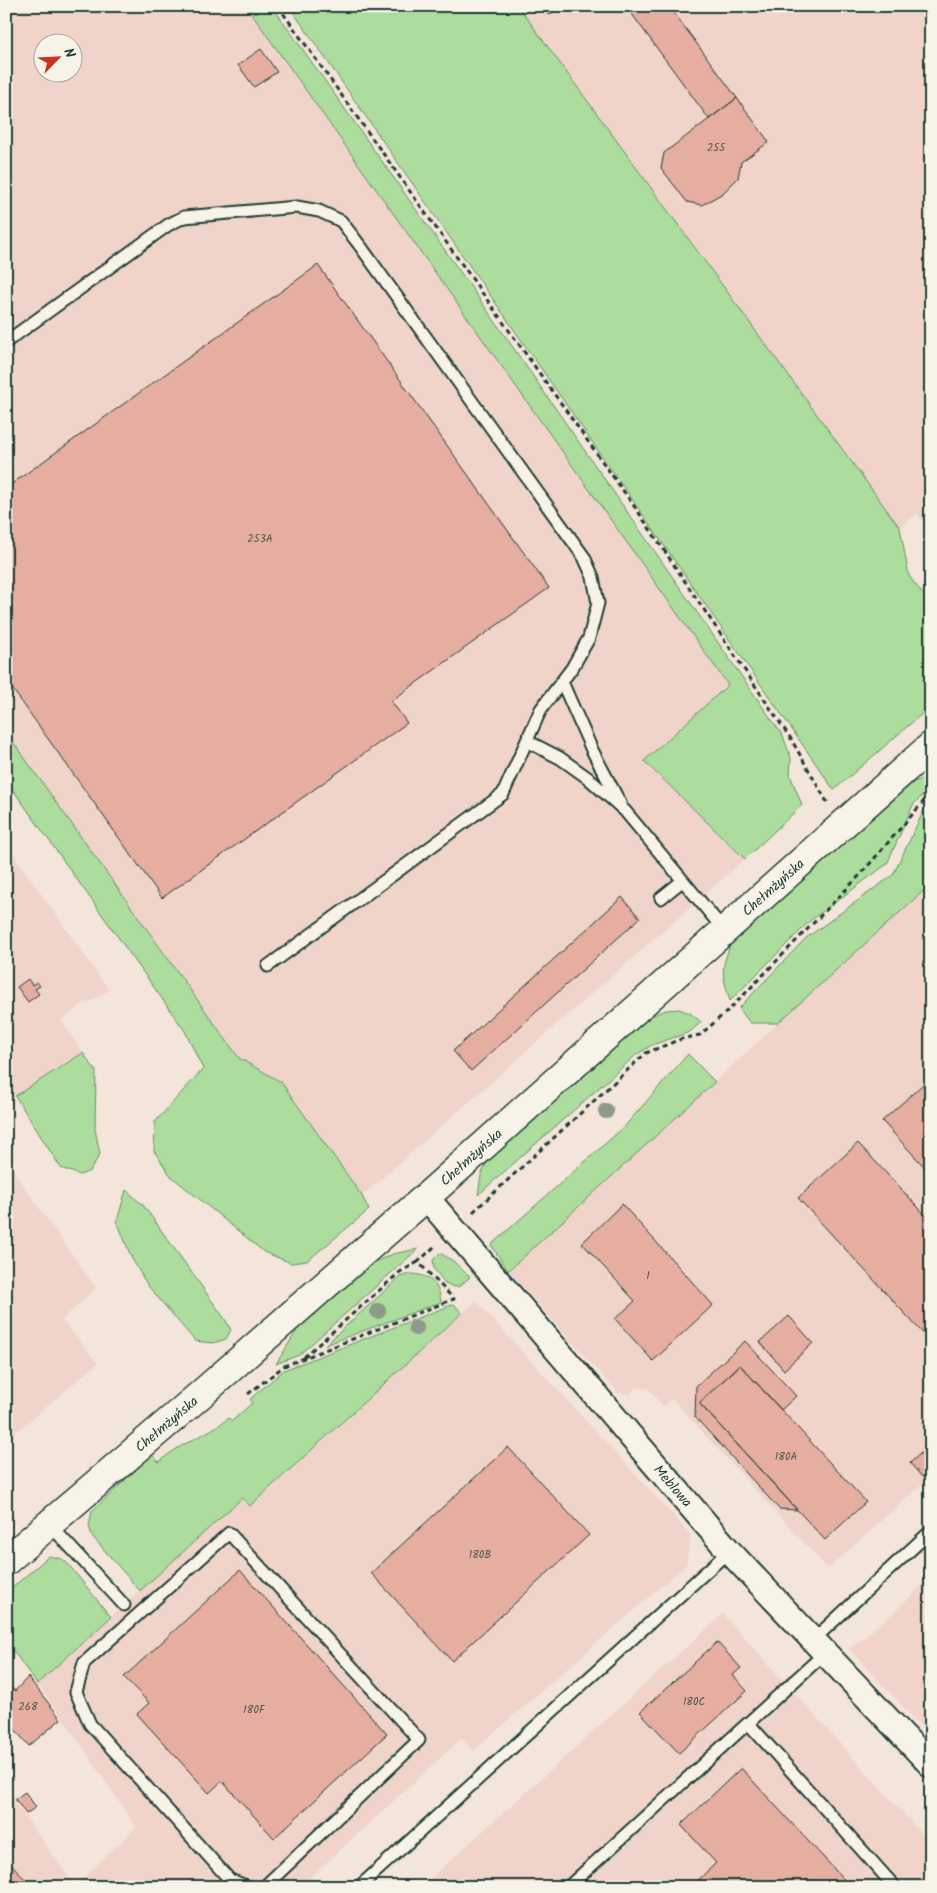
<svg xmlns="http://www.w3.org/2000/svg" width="937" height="1893" viewBox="0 0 937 1893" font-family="Kalam,sans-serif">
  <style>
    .built { fill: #f0d4c9; fill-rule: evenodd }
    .green { fill: #acdd9d; stroke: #668d68 }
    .building { fill: #e6ada1; stroke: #1f3d34 }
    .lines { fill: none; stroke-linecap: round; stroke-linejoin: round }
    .lane-casing { stroke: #1f3d34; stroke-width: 15 }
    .street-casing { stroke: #1f3d34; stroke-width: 28 }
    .secondary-casing { stroke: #1f3d34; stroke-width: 31 }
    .path { stroke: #1f3d34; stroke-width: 3; stroke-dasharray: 5 4; stroke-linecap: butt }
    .lane { stroke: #f7f3e8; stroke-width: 11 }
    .street { stroke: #f7f3e8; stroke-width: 24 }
    .secondary { stroke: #f7f3e8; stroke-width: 28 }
    .tree { fill: #8e9a8a }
    .labels { text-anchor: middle; stroke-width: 4.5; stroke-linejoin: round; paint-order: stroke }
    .number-label { font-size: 11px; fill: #51594f }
    .street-label { font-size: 14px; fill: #1f3d34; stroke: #f7f3e8 }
  </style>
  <rect width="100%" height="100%" fill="#f4e5da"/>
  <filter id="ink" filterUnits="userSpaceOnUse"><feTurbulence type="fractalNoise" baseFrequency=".02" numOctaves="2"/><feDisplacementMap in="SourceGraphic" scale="10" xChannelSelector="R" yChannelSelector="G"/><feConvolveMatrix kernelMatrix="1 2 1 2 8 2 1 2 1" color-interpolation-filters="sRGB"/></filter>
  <g filter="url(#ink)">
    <path class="built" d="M6,6H246L728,685L644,762L745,859L362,1196L281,1082L239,1058L6,732ZM42,42H72V72H42Z
      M518,6H931V532L917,513L900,528Z
      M6,844L109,990L94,1000L84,1003L61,1020L83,1053L6,1101Z
      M931,868V1476L828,1569L672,1399L663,1406L648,1389L636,1388L630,1394L618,1393L508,1271L859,949Z
      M6,1161L96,1288L62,1320L98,1363L6,1441Z
      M476,1301L691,1535L686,1565L473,1751L462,1738L300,1887H6V1790L75,1886L136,1827L67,1724L37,1684L242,1497L250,1506Z
      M931,1577V1737L849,1649L892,1614Z
      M723,1614L931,1844V1887H421Z"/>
    <path class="green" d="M246,6H272L478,297L783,736L791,758L790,775L802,805L745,859L644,761L728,685Z
      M289,6H518L900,528L909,576L931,605V706L834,790Z
      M6,732L239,1058L281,1082L362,1196L369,1210L307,1261L291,1263L264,1252L171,1176L154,1151L155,1122L203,1069L185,1031L6,780Z
      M926,777H931V787L913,805L887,864L811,920L730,1001C722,973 720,971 731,943L914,782Z
      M931,804V884L778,1023H750L739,1008L806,938L893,875L924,810Z
      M679,1009L690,1013L701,1022L690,1032L652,1045L636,1055L478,1195L481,1176L488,1159L651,1016L666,1010Z
      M83,1053L96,1071L95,1129L100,1154L90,1171L80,1175L61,1168L15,1096Z
      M688,1054L715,1082L508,1271L491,1245L624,1127Z
      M126,1190L143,1205L225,1319L231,1330L226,1339L213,1343L195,1341L148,1286L132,1259L117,1221Z
      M418,1249L299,1355L276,1364L299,1327L373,1263L393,1254Z
      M440,1253L453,1261L470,1277L460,1286L454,1287L445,1283L434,1269L433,1260Z
      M410,1274C428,1274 439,1283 441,1302L325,1345L400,1277Z
      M454,1304L462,1313L250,1506L242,1498L140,1591L92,1536L89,1526L92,1511L152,1455L159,1462C181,1442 206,1436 229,1418L232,1421L252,1403L250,1399L284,1370Z
      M49,1556L62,1559L68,1564L111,1617L37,1684L6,1641V1593Z"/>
    <path class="building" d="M543,6H562L549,15Z
      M626,6H669L737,98L709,119Z
      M261,49L277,72L254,87L238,65Z
      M737,98L769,142L741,162L738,178L723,193L702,205L687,202L661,168L664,153Z
      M318,265L549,588L391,701L407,723L162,898L6,680V488Z
      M622,897L640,918L471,1071L453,1051Z
      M28,979L32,985L37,982L40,986L35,989L39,994L28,1002L17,987Z
      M931,1077V1174L882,1121Z
      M858,1143L931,1221V1342L798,1198Z
      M622,1204L713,1305L653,1361L615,1319L635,1301L582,1243Z
      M789,1316L813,1343L784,1370L760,1342Z
      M745,1341L796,1396L781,1410L740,1365L699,1403L797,1510L779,1509L695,1417L696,1386Z
      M740,1365L866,1502L825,1540L699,1403Z
      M931,1444V1469L922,1477L910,1463Z
      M508,1447L589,1535L452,1661L371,1573Z
      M240,1570L387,1734L274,1838L222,1781L209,1793L137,1714L149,1703L124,1677Z
      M717,1642L741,1668L733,1675L747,1691L679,1753L640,1712Z
      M28,1677L61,1719L29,1746L6,1719V1693L12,1688L15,1691Z
      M741,1768L796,1828L851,1887H691L716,1863L681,1825Z
      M25,1792L36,1807L26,1814L15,1799Z
      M6,1858L32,1887H6Z"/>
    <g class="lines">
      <g class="lane-casing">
        <path id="lane" d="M6,342L168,225L184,217L297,207L319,211L341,221L361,247L584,557L593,577L598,603L589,638L572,668L541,709L503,794L268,966
          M562,682L592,750L620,803
          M527,741L560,758L588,778L625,811L724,930
          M661,898L682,881
          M50,1525L124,1605
          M813,1640L931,1531
          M749,1724L895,1887
          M249,1887L230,1880L90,1724L76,1692L84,1663L229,1533L419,1740L264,1887
          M359,1887L729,1551
          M568,1887L825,1653"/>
      </g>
      <g class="street-casing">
        <g id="street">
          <path id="s1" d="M426,1197L729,1551L931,1765"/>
        </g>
      </g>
      <g class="secondary-casing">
        <g id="secondary">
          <path id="s2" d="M6,1561L200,1395L426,1197L931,746"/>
        </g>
      </g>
      <path class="path" d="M278,6L639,513L791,739L827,802
        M473,1212L646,1053L681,1039L700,1035L731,1008L860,875L931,793
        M304,1357L400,1272L418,1262
        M248,1394L284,1366L454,1299L418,1262L435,1246"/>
      <use href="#lane" class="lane"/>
      <use href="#street" class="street"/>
      <use href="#secondary" class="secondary"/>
    </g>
    <g class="tree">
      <circle cx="606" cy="1111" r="8"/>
      <circle cx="378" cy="1311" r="8"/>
      <circle cx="416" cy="1328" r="8"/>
    </g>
  </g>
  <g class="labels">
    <g class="number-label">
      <text x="716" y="151">255</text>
      <text x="260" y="542">253A</text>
      <text x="648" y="1279">1</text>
      <text x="786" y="1460">180A</text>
      <text x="480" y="1558">180B</text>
      <text x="694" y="1705">180C</text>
      <text x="28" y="1710">268</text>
      <text x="254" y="1713">180F</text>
    </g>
    <g class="street-label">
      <text dy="5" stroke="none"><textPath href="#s2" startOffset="1021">Chełmżyńska</textPath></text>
      <text dy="5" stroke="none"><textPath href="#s2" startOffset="616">Chełmżyńska</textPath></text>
      <text dy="5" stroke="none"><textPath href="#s2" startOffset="211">Chełmżyńska</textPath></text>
      <text dy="5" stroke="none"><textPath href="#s1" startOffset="380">Meblowa</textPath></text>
    </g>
  </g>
  <rect width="937" height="1893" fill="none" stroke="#f7f3e8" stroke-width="25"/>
  <rect x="12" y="12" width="912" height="1868" fill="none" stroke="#1f3d34" stroke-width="2" filter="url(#ink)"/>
  <g transform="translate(58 58) rotate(66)"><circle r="24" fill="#f7f3e8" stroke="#a1aaa0"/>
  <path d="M0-4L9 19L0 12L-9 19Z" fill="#c8321e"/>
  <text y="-8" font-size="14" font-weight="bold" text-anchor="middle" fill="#1f3d34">N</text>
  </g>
</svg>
